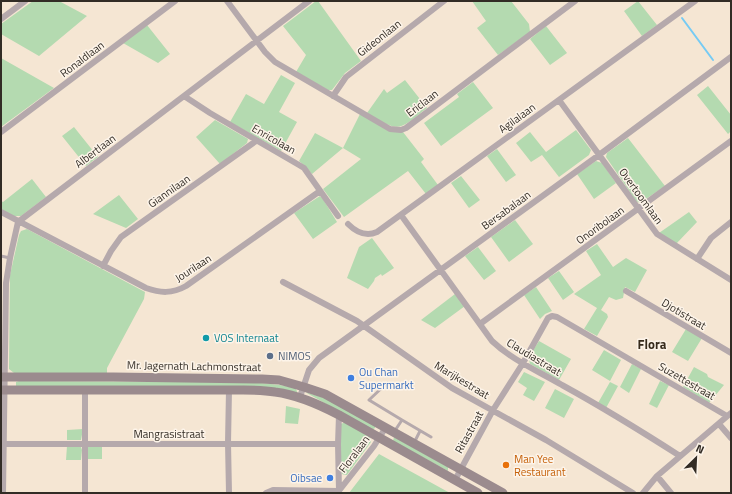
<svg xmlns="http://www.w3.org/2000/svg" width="732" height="494" viewBox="0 0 732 494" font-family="'Titillium Web',sans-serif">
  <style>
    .green { fill: #b4dab0 }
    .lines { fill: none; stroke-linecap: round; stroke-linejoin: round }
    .stream { stroke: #76cbf4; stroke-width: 2 }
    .lane { stroke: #b5a9ac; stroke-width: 3 }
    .street { stroke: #b5a9ac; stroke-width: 6 }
    .secondary { stroke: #9b8b8e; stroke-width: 9 }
    .culture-dot { fill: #0f9aa8; stroke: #fdf4e9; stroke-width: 1.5 }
    .service-dot { fill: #5c6f8a; stroke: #fdf4e9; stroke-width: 1.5 }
    .shop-dot { fill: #3f7fe0; stroke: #fdf4e9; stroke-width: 1.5 }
    .food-dot { fill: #e8710a; stroke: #fdf4e9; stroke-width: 1.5 }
    .labels { text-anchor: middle; stroke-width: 3; stroke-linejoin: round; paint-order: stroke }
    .street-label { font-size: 11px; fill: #322c25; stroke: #fdf4e9 }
    .culture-label { font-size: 11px; fill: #0d838f; stroke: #fdf4e9; text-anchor: start }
    .service-label { font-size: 11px; fill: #4e5e75; stroke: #fdf4e9; text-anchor: start }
    .shop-label { font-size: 11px; fill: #366cbe; stroke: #fdf4e9; text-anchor: start }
    .food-label { font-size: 11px; fill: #c56008; stroke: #fdf4e9; text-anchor: start }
    .quarter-label { font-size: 13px; font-weight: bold; fill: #372b1c; stroke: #fdf4e9 }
  </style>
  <rect width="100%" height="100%" fill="#f5e6d3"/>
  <path class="green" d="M33,1H59L87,16L39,56L1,34V24Z
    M316,1H318L361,61L345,73L332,90H328L296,72L306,55L283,26Z
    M472,1H511L529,24L530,32L498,55L477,28L486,21Z
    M638,1L657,25L642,36L624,11Z
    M147,25L170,54L158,63L123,43Z
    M546,26L567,53L550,65L530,39Z
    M1,58L54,88L1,127Z
    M281,75L295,83L279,112L297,122L281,151L230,122L246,94L264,104Z
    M405,80L427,108C398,131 400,133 367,113L384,89L387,93Z
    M473,82L493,108L441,146L424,123L459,97L457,94Z
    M708,86L731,115V131L728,134L697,95Z
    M360,114L403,132L424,159L421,162L438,185L426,194L408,171L344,217L323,189L361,159L343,148L312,174L306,167L299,161L315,133L343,148Z
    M215,120L248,139L247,143L220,164L196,137Z
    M74,127L98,157L86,166L62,136Z
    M576,130L591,150L589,155L559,177L542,155L531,162L516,143L530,132L546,152Z
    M628,138L665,186L640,203L636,201L606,157L607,153Z
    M497,149L516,175L506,182L487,156Z
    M596,161L602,163L616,183L594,199L577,174Z
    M461,176L480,200L469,208L451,183Z
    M32,179L46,197L21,216H14L1,209V201L3,202Z
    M119,195L138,219L126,228L93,214Z
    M320,196L323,199L337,222L313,239L294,213Z
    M689,212L697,222L676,244L659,233Z
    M515,220L533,244L509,262L491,237Z
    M27,229L145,292L144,299L107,368V373H14L9,369L10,275L19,235L21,231Z
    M372,238L394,268L382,276L381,274L375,278L374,281L368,289L347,278L359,247Z
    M597,244L613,267L626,258L647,270L635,292L625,287L623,298L616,300L609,297L601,310L607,314L608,317L597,336L584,329L597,308L574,294L601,275L586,251Z
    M478,247L496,271L484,280L465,256Z
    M559,271L574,292L563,300L548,278Z
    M536,287L552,311L545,314L540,319L524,295Z
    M455,294L465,306L435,328L421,320Z
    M686,329L702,338L688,361L672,352Z
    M539,341L571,359L559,380L530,364C527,356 535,348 539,341Z
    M604,350L621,360L610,381L592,370Z
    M632,364L641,369L629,393L620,387Z
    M694,367L707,374L708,377L724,385L709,403L683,387Z
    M524,372L545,382L534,401L523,395L527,388L518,382Z
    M19,381L251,382L280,385L295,388L297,391V393L16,386V382Z
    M660,381L669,385L657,408L649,404Z
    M610,382L618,386L606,408L598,403Z
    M555,389L574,399L564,418L545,408Z
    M305,392L328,399L375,426V428L372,430Z
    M286,406L300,409L298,424L285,423Z
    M343,423H345L370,437L371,442L347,475H345L342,474L340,470L341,424Z
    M83,429L81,440H67V430Z
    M394,437L448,467V471L393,441Z
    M67,446L81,447L82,450L81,460H66Z
    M87,446H102V459H86Z
    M379,454L450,493H349Z"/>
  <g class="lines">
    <path class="stream" d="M682,18L713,60"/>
    <path class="lane" d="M1,256L10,258
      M387,383L369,400L402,420L394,432
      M402,420L431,437
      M415,441L420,431"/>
    <path class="street" d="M227,1L265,52L275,62L390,129L401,130L406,128L575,1
      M1,19L25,1
      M184,96L210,113L299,165L304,168L338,216
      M333,96L346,77L444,1
      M559,100L657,234L731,280
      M1,132L175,1
      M1,212L146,288C160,293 172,294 186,286L320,191
      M401,215L492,341C512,360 538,371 562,385C602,407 641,431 680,456
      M348,224C357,233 366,237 377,232L695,1
      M697,259L711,238L731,222
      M103,266L111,251L121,237L256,141
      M283,282L357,321L452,388L546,440L633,493
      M626,291L731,353
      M480,324L731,141
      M85,390V493
      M229,390L228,443L229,493
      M300,397L309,370L319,358L599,155L731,57
      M719,424L731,438
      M1,444H338
      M657,476L671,493
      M455,480L493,410L523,363L548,318L552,316L557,317L727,416
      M338,492L374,446L386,427
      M3,493L6,283L10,258L18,222L309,1
      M266,493L273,490L339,491L338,444L339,415
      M643,493L657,476L731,413"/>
    <path class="secondary" d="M1,377H113L262,379L279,380L304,387L325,394L503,493
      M1,390H243C254,390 264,390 275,392C298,395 318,404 339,415L478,493"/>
  </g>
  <circle class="culture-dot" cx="206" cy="338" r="4"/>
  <circle class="service-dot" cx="270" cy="356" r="4"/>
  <g class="shop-dot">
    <circle cx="351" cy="378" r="4"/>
    <circle cx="330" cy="478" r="4"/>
  </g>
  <circle class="food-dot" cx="506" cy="465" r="4"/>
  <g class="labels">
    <g class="street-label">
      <text transform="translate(379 38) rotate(-38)" y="4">Gideonlaan</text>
      <text transform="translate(82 59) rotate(-37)" y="4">Ronaldlaan</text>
      <text transform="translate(422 103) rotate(-37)" y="4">Ericlaan</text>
      <text transform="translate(517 118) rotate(-36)" y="4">Agilalaan</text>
      <text transform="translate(274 139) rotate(30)" y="4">Enricolaan</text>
      <text transform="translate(95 151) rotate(-37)" y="4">Albertlaan</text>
      <text transform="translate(169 191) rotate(-35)" y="4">Giannilaan</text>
      <text transform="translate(641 196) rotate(54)" y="4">Overtoomlaan</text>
      <text transform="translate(506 210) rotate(-36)" y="4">Bersabalaan</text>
      <text transform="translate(600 225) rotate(-36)" y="4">Onoribolaan</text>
      <text transform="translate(193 268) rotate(-33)" y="4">Jourilaan</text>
      <text transform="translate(684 314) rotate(31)" y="4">Djotistraat</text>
      <text transform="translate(534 357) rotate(31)" y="4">Claudiastraat</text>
      <text transform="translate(194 366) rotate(1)" y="4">Mr. Jagernath Lachmonstraat</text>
      <text transform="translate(462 380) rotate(31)" y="4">Marijkestraat</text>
      <text transform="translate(687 381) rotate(30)" y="4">Suzettestraat</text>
      <text transform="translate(469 432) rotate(-61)" y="4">Ritastraat</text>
      <text x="169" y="438">Mangrasistraat</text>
      <text transform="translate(354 454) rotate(-53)" y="4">Floralaan</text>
    </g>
    <g class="culture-label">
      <text x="214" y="342">VOS Internaat</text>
    </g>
    <g class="service-label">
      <text x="278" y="360">NIMOS</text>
    </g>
    <g class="shop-label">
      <text x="359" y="376">Ou Chan<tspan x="359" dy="13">Supermarkt</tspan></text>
      <text x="322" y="482" text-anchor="end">Oibsae</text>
    </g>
    <g class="food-label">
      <text x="514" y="463">Man Yee<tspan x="514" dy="13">Restaurant</tspan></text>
    </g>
    <g class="quarter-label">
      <text x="652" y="349">Flora</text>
    </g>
  </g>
  <rect width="732" height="494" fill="none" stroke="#322c25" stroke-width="4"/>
  <g transform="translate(696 458) rotate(24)" stroke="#fdf4e9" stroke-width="3" paint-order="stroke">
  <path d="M0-3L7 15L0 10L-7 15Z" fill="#322c25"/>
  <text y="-6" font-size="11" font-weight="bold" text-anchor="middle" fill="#322c25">N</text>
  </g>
</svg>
